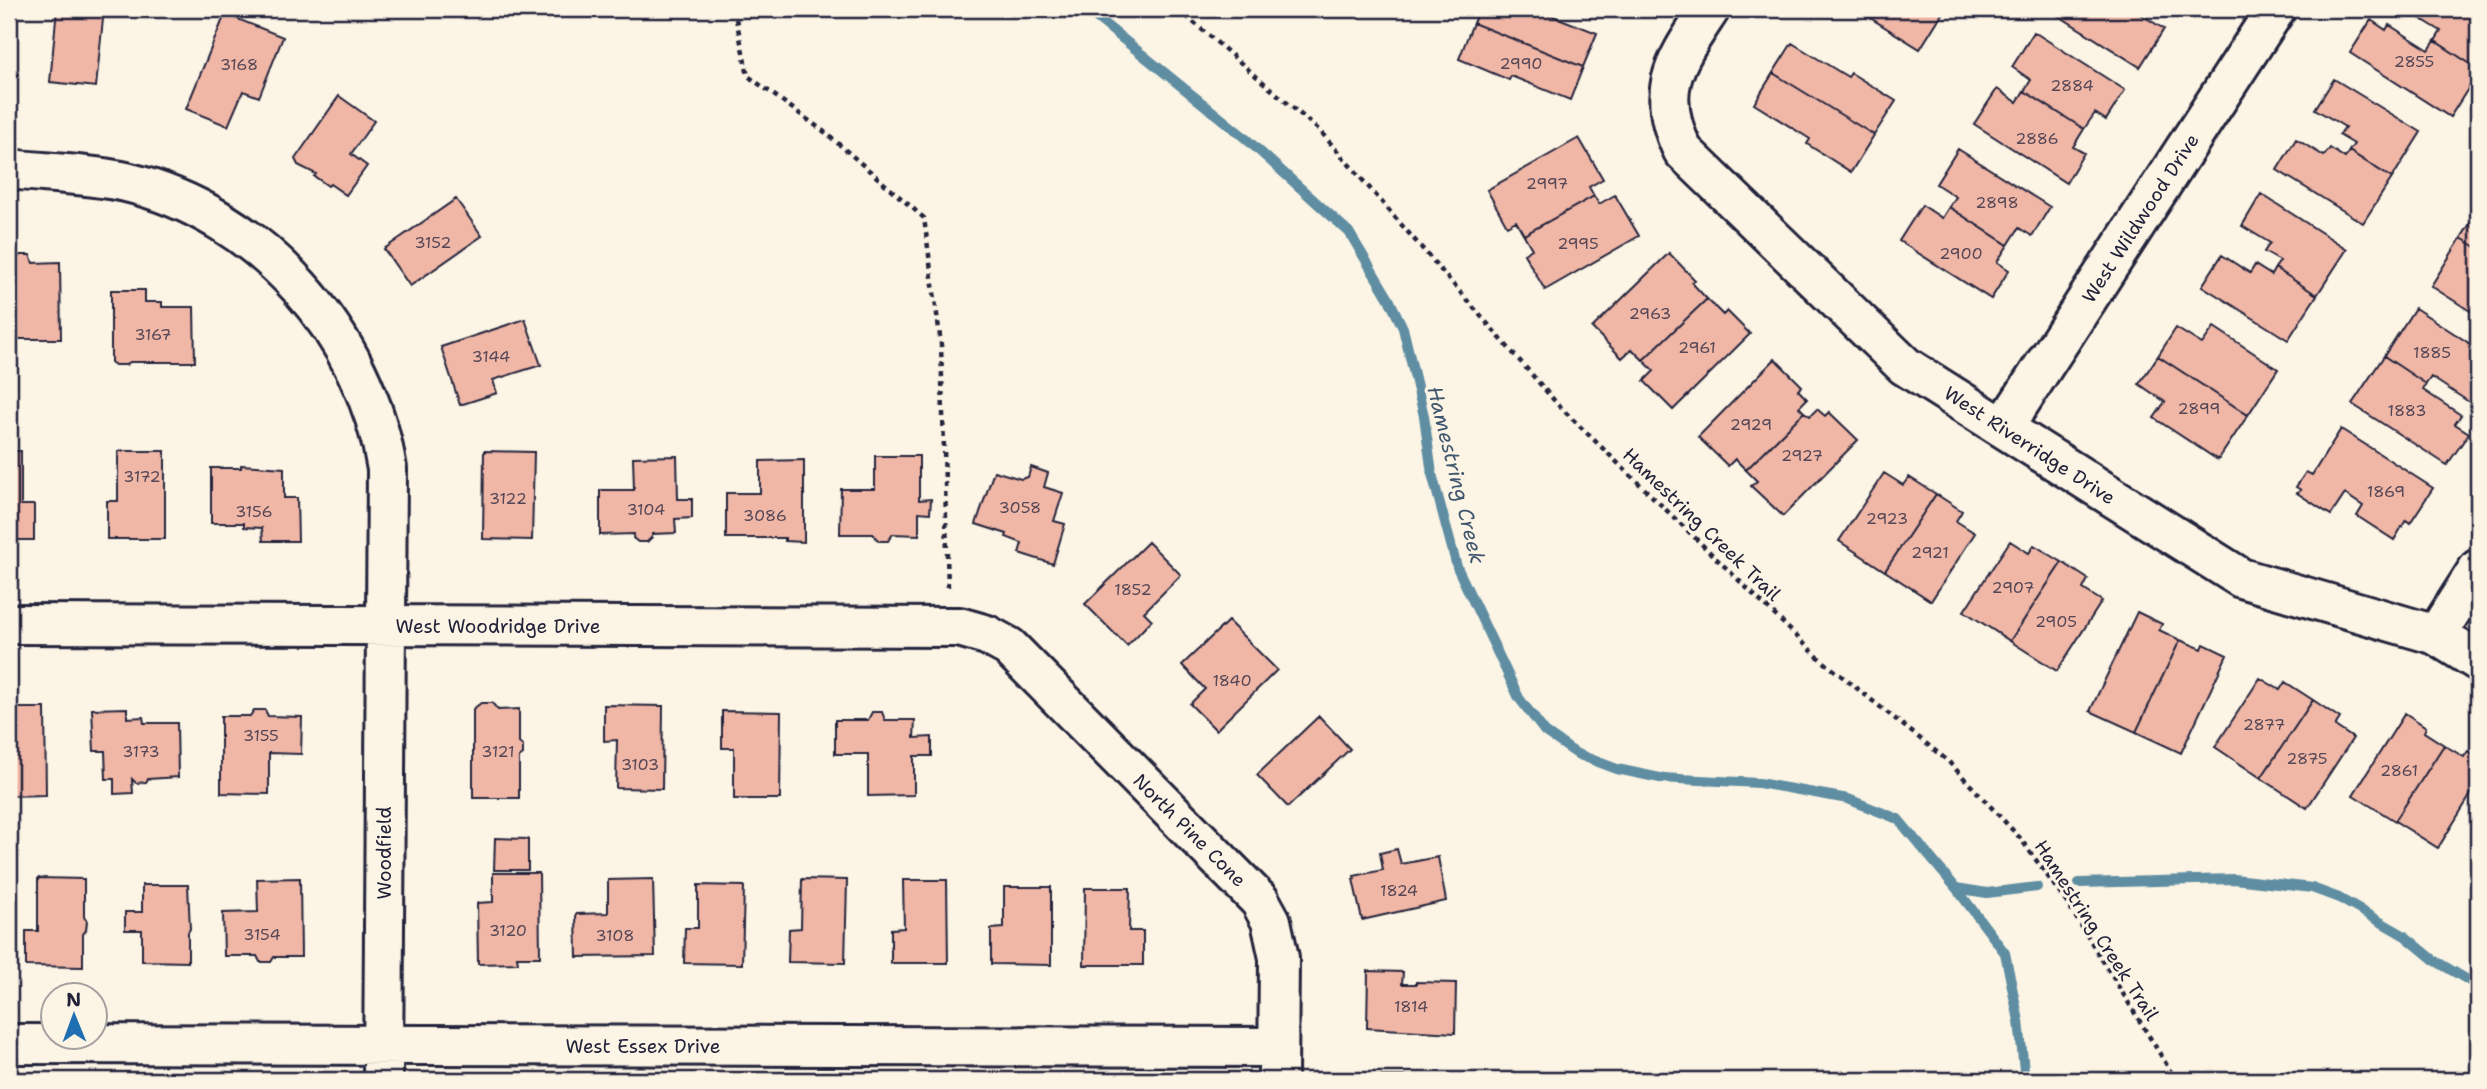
<svg xmlns="http://www.w3.org/2000/svg" width="2487" height="1089" viewBox="0 0 2487 1089" font-family="'Shantell Sans',sans-serif">
  <style>
    .lines { fill: none; stroke-linecap: round; stroke-linejoin: round }
    .stream { stroke: #5f8da2; stroke-width: 10 }
    .building { fill: #f0b7a7; stroke: #22223b; stroke-width: 2 }
    .minor-casing { stroke: #22223b; stroke-width: 44 }
    .path { stroke: #22223b; stroke-width: 4.5; stroke-dasharray: 5 5; stroke-linecap: butt }
    .minor { stroke: #fcf5e5; stroke-width: 38 }
    .labels { text-anchor: middle; stroke-width: 6; stroke-linejoin: round; paint-order: stroke }
    .number-label { font-size: 16px; fill: #564756 }
    .street-label { font-size: 19px; fill: #22223b; stroke: #fcf5e5 }
    .water-label { font-size: 21px; font-style: italic; fill: #40576f; stroke: #fcf5e5 }
  </style>
  <rect width="100%" height="100%" fill="#fcf5e5"/>
  <filter id="ink" filterUnits="userSpaceOnUse"><feTurbulence type="fractalNoise" baseFrequency=".0143" numOctaves="2"/><feDisplacementMap in="SourceGraphic" scale="14" xChannelSelector="R" yChannelSelector="G"/><feConvolveMatrix kernelMatrix="1 2 1 2 8 2 1 2 1" color-interpolation-filters="sRGB"/></filter>
  <g filter="url(#ink)">
    <g class="lines">
      <path class="stream" d="M1086,9L1244,137L1349,232L1389,299L1403,328L1424,416L1432,474L1457,567L1519,698L1545,732L1577,754L1617,769L1660,778L1759,783L1848,799L1898,819L1956,888L2005,953L2019,1021L2025,1080
        M2079,883L2234,879L2312,888L2339,898L2405,936L2434,960L2478,986
        M1956,888L1987,893L2037,887"/>
    </g>
    <path class="building" d="M9,9L17,10L10,80H9Z
      M57,9H104L96,87L50,82Z
      M1479,9H1535L1597,33L1583,67L1473,23Z
      M1856,9H1945L1920,49Z
      M2048,9H2132L2164,29L2140,67Z
      M2405,9H2478V69L2435,41L2441,31Z
      M225,14L283,37L259,97L243,91L228,126L186,109Z
      M2371,20L2386,30L2389,25L2429,50L2435,41L2478,69V73L2450,117L2350,53Z
      M1473,23L1583,67L1570,100L1511,76L1509,80L1459,59Z
      M2034,32L2125,90L2106,120L2095,113L2084,129L2024,91L2031,80L2012,67Z
      M1792,43L1848,77L1851,73L1896,101L1874,135L1773,73Z
      M1773,73L1874,135L1851,172L1807,144L1810,139L1754,104Z
      M2334,79L2421,132L2392,178L2349,151L2354,144L2339,135L2345,127L2315,109Z
      M1997,89L2017,102L2024,91L2084,129L2073,147L2084,153L2066,183L1974,124Z
      M339,96L374,121L351,154L367,166L346,195L330,184L328,186L314,176L316,174L298,165L295,159Z
      M1579,138L1603,179L1589,187L1594,196L1524,235L1516,221L1507,226L1487,190Z
      M2296,139L2324,156L2330,148L2345,158L2349,151L2392,178L2363,223L2277,170Z
      M1958,149L2050,207L2032,236L2019,228L2008,245L1949,207L1956,197L1936,184Z
      M2261,194L2347,249L2317,295L2275,268L2280,261L2264,252L2270,243L2242,226Z
      M1615,195L1639,236L1545,290L1524,254L1532,249L1524,235L1594,196L1599,204Z
      M456,199L482,236L410,286L384,249Z
      M1922,205L1942,218L1949,207L2008,245L1997,262L2009,270L1991,299L1899,241Z
      M2478,211V248L2461,238Z
      M2461,238L2478,248V316L2431,286Z
      M1669,253L1695,280L1692,283L1707,299L1643,360L1632,349L1622,358L1592,328Z
      M20,255H30L33,263L60,262L61,339H18L17,305H9V263H17V258Z
      M2222,255L2250,273L2255,265L2271,275L2275,268L2317,295L2288,340L2202,286Z
      M111,290H145V302H162V307H194L195,362H130L126,365H115L111,362Z
      M1707,299L1723,315L1727,311L1750,334L1673,410L1644,381L1654,371L1643,360Z
      M2415,308L2478,349V396L2475,394L2469,402L2431,377L2426,384L2384,356Z
      M525,319L541,365L493,380L497,393L460,405L441,347Z
      M2214,327L2278,369L2248,415L2158,356L2176,328L2202,344Z
      M2158,356L2248,415L2218,460L2154,418L2165,402L2139,384Z
      M2384,356L2426,384L2423,390L2461,415L2455,424L2469,433L2447,465L2352,404Z
      M1775,359L1802,386L1798,390L1807,399L1799,407L1804,412L1746,470L1735,459L1728,466L1698,437Z
      M1817,409L1825,416L1829,412L1858,440L1783,516L1751,486L1757,481L1746,470L1804,412L1810,416Z
      M2341,429L2433,488L2410,523L2406,520L2394,540L2357,516L2363,506L2345,494L2331,515L2297,493L2301,490L2296,487L2306,472L2312,475Z
      M9,451H21V505H34V540H9Z
      M118,451H165V539H107V501H118Z
      M484,451L534,452L532,540L483,539Z
      M677,456L678,499H692V518L675,519L676,533L652,534V537L647,542H638L633,538L634,534L600,535V490H634L633,457Z
      M875,456H919V500L931,499L930,513L919,512V535L893,534L888,541H879L873,534H840L841,489H875Z
      M804,460V542L785,541V538H726V493H760V461Z
      M241,465L284,468V498H297L298,541H263L262,528L244,527V523H211V468H241Z
      M1031,467L1048,473L1044,487L1063,493L1054,521L1065,524L1053,564L1019,553L1022,543L1006,537L1007,534L976,524L994,471L1021,479L1028,477Z
      M1884,473L1903,485L1909,477L1936,494L1885,571L1839,541Z
      M1936,494L1962,511L1956,521L1975,533L1931,601L1885,571Z
      M2010,541L2029,553L2034,545L2062,562L2010,641L1964,611Z
      M1148,542L1181,575L1144,612L1152,620L1127,646L1085,604Z
      M2062,562L2088,579L2083,589L2102,601L2057,671L2010,641Z
      M2137,612L2162,624L2159,630L2180,640L2136,732L2090,711Z
      M1228,621L1277,670L1216,730L1190,704L1205,689L1182,665Z
      M2180,640L2202,649L2204,644L2227,655L2181,753L2136,732Z
      M2260,678L2280,690L2285,682L2313,700L2261,778L2215,747Z
      M2313,700L2340,718L2335,726L2353,738L2307,808L2261,778Z
      M481,703H492L498,710L519,709V743L523,746V755L519,758V798H473V709Z
      M604,705L663,706L662,789L616,788L617,740L604,741Z
      M9,708H45L46,795L9,796Z
      M127,708V718L143,717L144,723H177L178,777L148,779L146,782L136,783L132,779L133,793L114,794V779H106L105,751H94L92,709Z
      M254,710H265L268,716L302,717L301,754L269,753V794L221,793V716H250Z
      M722,711L781,712L780,799H734V748H722Z
      M872,712H882L885,720H915L914,738L932,737V756H914V795L868,796V754H835V720H868Z
      M2405,713L2426,727L2424,732L2444,745L2395,821L2353,795Z
      M1319,716L1350,749L1288,807L1257,775Z
      M2444,745L2464,757L2468,751L2478,758V783L2438,848L2395,821Z
      M495,838L528,839V870H494Z
      M1397,849L1401,864L1438,857L1446,901L1362,920L1353,879H1355L1354,876L1383,870L1380,853Z
      M2478,853V868L2471,864Z
      M493,873H539L540,957H517L518,963L478,964L477,903L493,902Z
      M38,878L84,879V917L87,921L86,930L83,934V967L26,966V931H38Z
      M300,878L301,957H274L271,962H260L257,956H224L223,913L258,912L257,879Z
      M653,879L655,956L577,957L576,914L608,913V880Z
      M802,879L847,880L845,963L788,962L789,929L801,928Z
      M903,880H947L948,963H891V929L904,928Z
      M142,885H188L190,929L188,932V962L142,961V930H125V912H142Z
      M698,885L744,886L742,964L684,963L685,928H698Z
      M1004,887H1051V965L991,964V929L1004,928Z
      M1085,888H1130L1129,931H1143V965H1084Z
      M1368,971L1403,972L1402,984H1416V982L1456,983L1455,1033L1367,1028Z
      M1372,1076H1451V1080H1372Z"/>
    <g class="lines">
      <g class="minor-casing">
        <path id="minor" d="M1710,9C1676,61 1653,89 1683,151L1905,366L2241,578L2436,635L2478,661
          M9,169C46,173 90,174 126,182C261,214 366,334 387,469L383,1080
          M2004,427L2276,9
          M9,624L959,627L987,635L1009,647L1260,901L1271,921L1279,958L1278,1080
          M2436,635L2478,569
          M9,1044L1278,1047"/>
      </g>
      <path class="path" d="M734,9L748,76L826,133L924,218L941,344L948,588
        M1178,9L1320,131L1560,407L1819,658L1948,761L2021,839L2069,906L2176,1080"/>
      <use href="#minor" class="minor"/>
    </g>
  </g>
  <g class="labels">
    <g class="number-label">
      <text x="2414" y="67">2855</text>
      <text x="1521" y="69">2990</text>
      <text x="239" y="70">3168</text>
      <text x="2072" y="91">2884</text>
      <text x="2037" y="144">2886</text>
      <text x="1547" y="189">2997</text>
      <text x="1997" y="208">2898</text>
      <text x="433" y="248">3152</text>
      <text x="1578" y="249">2995</text>
      <text x="1961" y="259">2900</text>
      <text x="1650" y="319">2963</text>
      <text x="153" y="340">3167</text>
      <text x="1697" y="353">2961</text>
      <text x="2432" y="358">1885</text>
      <text x="491" y="362">3144</text>
      <text x="2199" y="414">2899</text>
      <text x="2407" y="416">1883</text>
      <text x="1751" y="430">2929</text>
      <text x="1802" y="461">2927</text>
      <text x="142" y="482">3172</text>
      <text x="2386" y="497">1869</text>
      <text x="508" y="504">3122</text>
      <text x="1020" y="513">3058</text>
      <text x="646" y="515">3104</text>
      <text x="254" y="517">3156</text>
      <text x="765" y="521">3086</text>
      <text x="1887" y="524">2923</text>
      <text x="1930" y="558">2921</text>
      <text x="2013" y="593">2907</text>
      <text x="1133" y="595">1852</text>
      <text x="2056" y="627">2905</text>
      <text x="1232" y="686">1840</text>
      <text x="2264" y="730">2877</text>
      <text x="261" y="741">3155</text>
      <text x="141" y="757">3173</text>
      <text x="498" y="757">3121</text>
      <text x="2307" y="764">2875</text>
      <text x="640" y="770">3103</text>
      <text x="2399" y="776">2861</text>
      <text x="1399" y="896">1824</text>
      <text x="508" y="936">3120</text>
      <text x="262" y="940">3154</text>
      <text x="615" y="941">3108</text>
      <text x="1411" y="1012">1814</text>
    </g>
    <g class="street-label">
      <text transform="translate(2140 218) rotate(-57)" y="7">West Wildwood Drive</text>
      <text transform="translate(2030 445) rotate(33)" y="7">West Riverridge Drive</text>
      <text transform="translate(1702 524) rotate(44)" y="7">Hamestring Creek Trail</text>
      <text x="498" y="633">West Woodridge Drive</text>
      <text transform="translate(1190 830) rotate(45)" y="7">North Pine Cone</text>
      <text transform="translate(384 853) rotate(-90)" y="7">Woodfield</text>
      <text transform="translate(2097 930) rotate(57)" y="7">Hamestring Creek Trail</text>
      <text x="643" y="1053">West Essex Drive</text>
    </g>
    <g class="water-label">
      <text transform="translate(1456 475) rotate(76)" y="7">Hamestring Creek</text>
    </g>
  </g>
  <rect width="2487" height="1089" fill="none" stroke="#fcf5e5" stroke-width="35"/>
  <rect x="18" y="18" width="2452" height="1054" fill="none" stroke="#22223b" stroke-width="2.5" filter="url(#ink)"/>
  <g transform="translate(74 1016) rotate(359)"><circle r="33" fill="#fcf5e5" stroke="#a5a1a1" stroke-width="2"/>
  <path d="M0-5L12 26L0 18L-12 26Z" fill="#1f6fb2"/>
  <text y="-10" font-size="19" font-weight="bold" text-anchor="middle" fill="#22223b">N</text>
  </g>
</svg>
